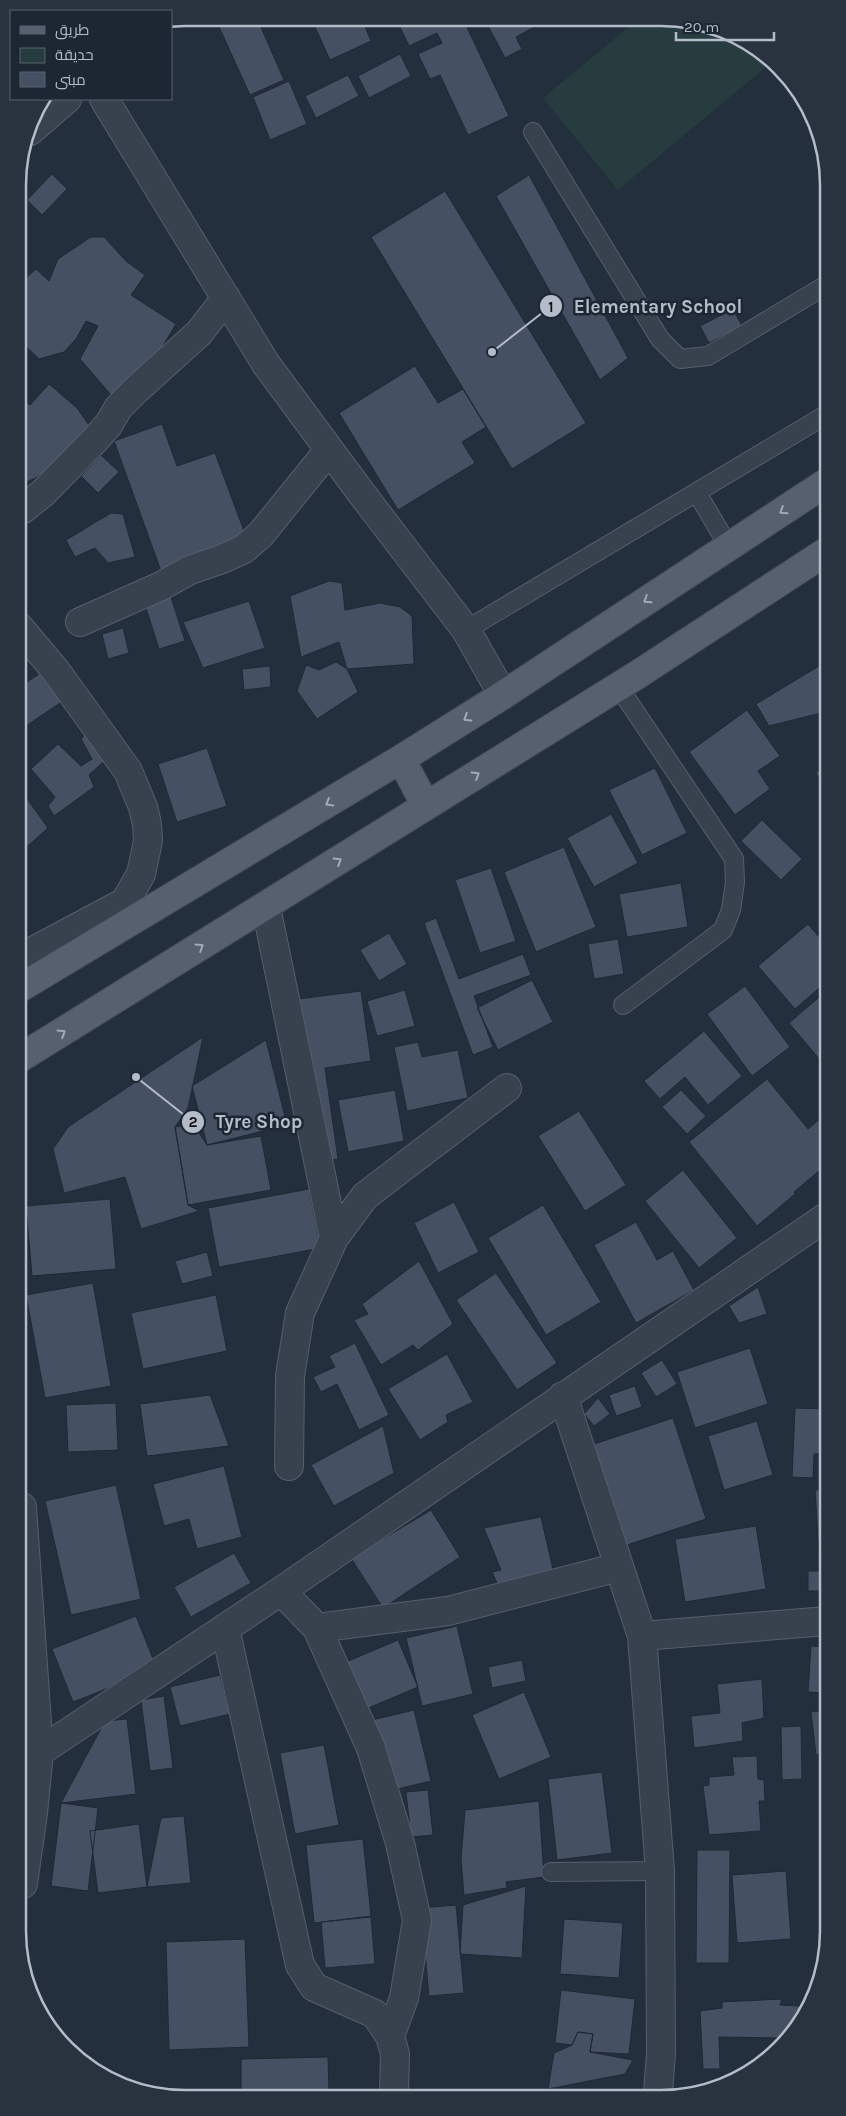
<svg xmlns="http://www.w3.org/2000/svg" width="846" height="2116" viewBox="0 0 846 2116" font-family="Karla,Cairo,sans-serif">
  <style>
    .green { fill: #263c3f }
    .building { fill: #455162; stroke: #1f2835 }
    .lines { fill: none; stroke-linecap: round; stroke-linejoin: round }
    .lane-casing { stroke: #565f6c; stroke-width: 20 }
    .street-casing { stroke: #565f6c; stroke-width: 30 }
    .primary-casing { stroke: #414a57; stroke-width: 30 }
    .lane { stroke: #38414e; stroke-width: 18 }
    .street { stroke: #38414e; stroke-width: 28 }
    .primary { stroke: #56606e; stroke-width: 28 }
    .oneway { stroke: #a1aab7 }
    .rim { fill: none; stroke: #b4bcc9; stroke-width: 2.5 }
    .leader { fill: none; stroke: #b4bcc9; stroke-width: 2 }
    .callout-dot { fill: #b4bcc9; stroke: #1d2633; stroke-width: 2 }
    .mark-label { font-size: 15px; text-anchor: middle; font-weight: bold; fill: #111 }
    .callout-label { font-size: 19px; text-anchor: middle; font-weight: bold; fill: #b4bcc9; stroke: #1d2633; stroke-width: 5; stroke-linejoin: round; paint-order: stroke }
  </style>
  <rect width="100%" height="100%" fill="#242f3e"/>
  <path class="green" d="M637,20L693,21L735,35L772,62L618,190L543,98Z"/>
  <path class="building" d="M215,18H257L284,80L250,95Z
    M311,18L362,19L371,41L330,60Z
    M396,19H463L509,116L468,135L440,75L430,79L418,54L442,43L437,33L409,46Z
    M491,19L536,20L538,25L516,37L522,49L505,58L486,22Z
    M400,54L411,76L369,98L358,76Z
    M348,75L359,96L316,118L305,96Z
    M289,81L307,124L270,140L253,97Z
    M52,174L67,189L42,215L27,200Z
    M529,175L628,358L600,380L496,196Z
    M445,191L586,423L512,469L371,237Z
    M18,222L24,228L18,235Z
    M91,237H104L126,261L145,275L131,295L176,324L158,354L111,395L80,359L98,326L86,321L76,339L64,352L39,359L18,339V285L36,269L49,281L58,259Z
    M733,309L742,326L709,343L700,326Z
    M415,366L438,403L463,389L486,427L462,442L475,463L398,510L339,413Z
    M49,384L77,408L93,431L60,460L36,478L19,485V402L22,399L30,405Z
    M162,424L177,466L215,453L247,539L161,571L114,441Z
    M101,455L119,472L98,493L81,476Z
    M111,513L123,514L135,557L108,563L95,548L75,557L66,540Z
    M329,581L342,583L345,610L380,603L400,607L412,616L414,664L347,669L339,642L301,657L290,596Z
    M171,597L185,641L159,649L145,605Z
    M249,601L265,648L203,668L183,622Z
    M123,628L129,653L108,659L102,634Z
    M336,662L347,669L358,692L317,719L297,691L306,665L319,670Z
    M824,663L825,712L769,726L756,704Z
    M270,666L271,687L244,690L242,669Z
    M44,671L63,701L20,730L19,687Z
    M747,710L780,756L758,771L770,789L735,815L689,752Z
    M87,733L109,757L89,775L94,787L54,816L48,806L55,797L31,769L58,744L81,766L92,759L81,739Z
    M207,748L227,806L177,822L158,764Z
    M825,766V786L816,773Z
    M655,768L687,833L642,855L609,790Z
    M20,789L48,828L20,853Z
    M611,814L638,863L594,887L567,838Z
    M762,820L802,859L781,880L741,841Z
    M564,847L596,927L536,952L504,872Z
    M491,868L516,941L480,953L455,880Z
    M681,883L688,927L627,937L619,894Z
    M436,918L459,979L523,954L531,975L474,996L493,1047L473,1055L424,923Z
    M808,924L825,944V983L795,1009L758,966Z
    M389,933L407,964L379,981L360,950Z
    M618,939L624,974L594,979L588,944Z
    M532,980L553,1022L498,1050L477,1008Z
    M745,986L790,1047L752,1076L707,1014Z
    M405,990L415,1026L377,1036L367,1001Z
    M361,991L371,1061L325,1068L338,1159L321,1162L298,999Z
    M825,992L826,1067L789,1023Z
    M704,1031L742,1076L708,1105L685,1077L660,1099L644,1081Z
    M203,1037L188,1108L175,1127L188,1205L199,1211L141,1229L125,1177L64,1193L53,1149L68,1127Z
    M266,1040L287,1125L207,1145L192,1086Z
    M418,1042L422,1057L458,1050L468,1098L407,1111L394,1047Z
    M767,1079L808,1129L826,1114V1165L794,1192L795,1194L757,1226L689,1142Z
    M395,1090L404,1141L348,1152L338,1100Z
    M681,1090L706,1116L687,1134L662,1107Z
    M579,1111L626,1185L585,1211L538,1136Z
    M193,1124L207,1145L261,1136L271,1190L188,1205L175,1127Z
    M683,1170L737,1238L699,1268L645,1201Z
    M309,1189L321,1248L219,1267L208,1208Z
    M110,1199L116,1269L32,1276L26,1206Z
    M454,1202L479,1252L438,1273L414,1223Z
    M543,1205L601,1302L546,1335L488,1238Z
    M636,1222L657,1260L673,1251L694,1290L636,1323L594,1245Z
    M207,1252L213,1276L182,1284L175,1261Z
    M419,1261L453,1324L418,1350L413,1345L381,1365L354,1320L368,1314L362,1304Z
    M496,1273L557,1363L517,1390L456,1300Z
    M93,1283L111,1386L45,1398L26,1295Z
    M758,1287L767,1314L739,1323L729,1306Z
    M216,1295L227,1351L143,1369L131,1313Z
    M355,1343L389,1415L359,1430L337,1384L321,1392L313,1377L335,1367L329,1356Z
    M750,1348L768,1404L695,1428L677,1372Z
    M447,1354L473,1402L446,1415L448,1422L420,1440L388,1389Z
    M662,1360L677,1384L656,1397L641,1373Z
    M635,1386L642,1407L616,1416L609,1395Z
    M210,1395L229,1446L147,1456L140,1404Z
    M598,1398L610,1414L594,1426L584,1414Z
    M116,1403L118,1450L68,1452L66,1405Z
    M795,1408L827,1409V1454H814L813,1478L792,1477Z
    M673,1418L706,1519L621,1547L588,1446Z
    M757,1421L773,1475L724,1490L708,1436Z
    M383,1426L394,1473L334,1506L311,1465Z
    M224,1466L242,1537L197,1549L189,1519L164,1526L153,1484Z
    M116,1485L141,1599L71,1615L45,1501Z
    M827,1489V1555H819L815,1490Z
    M431,1510L460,1557L383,1608L351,1558Z
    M541,1517L554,1574L501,1592L492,1572L501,1570L484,1528Z
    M756,1526L766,1589L685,1602L675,1539Z
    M234,1553L251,1583L191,1617L174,1587Z
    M808,1571H827V1591H808Z
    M136,1616L157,1669L73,1702L52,1649Z
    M457,1626L473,1694L422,1706L406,1638Z
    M398,1640L418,1687L366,1709L346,1662Z
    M811,1646L827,1647V1693L808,1692Z
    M522,1660L526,1681L492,1688L488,1667Z
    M220,1675L230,1714L180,1726L170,1687Z
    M762,1679L764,1718L742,1723L743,1741L694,1748L691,1716L720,1713L717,1684Z
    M524,1692L551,1757L499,1779L472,1715Z
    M164,1696L173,1768L150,1771L141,1700Z
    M414,1710L431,1781L389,1791L372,1720Z
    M827,1710L828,1754L816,1755L811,1712Z
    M127,1719L136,1794L61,1803L105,1721Z
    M801,1726L802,1779L782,1780L781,1727Z
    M324,1745L339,1825L295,1834L280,1753Z
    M757,1756L758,1779L764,1780L765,1801H759L761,1831L709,1835L703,1786L709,1785V1777L734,1775L732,1757Z
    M602,1772L612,1853L557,1860L548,1779Z
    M428,1790L433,1835L411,1837L406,1792Z
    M539,1801L544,1877L506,1882L507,1888L464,1895L461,1860L465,1810Z
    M61,1803L98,1808L88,1891L51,1886Z
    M184,1816L191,1883L147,1887L161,1818Z
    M139,1824L147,1887L98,1893L90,1831Z
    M363,1839L371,1916L314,1923L306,1845Z
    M697,1850H730L729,1963H696Z
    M786,1871L791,1939L737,1943L732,1875Z
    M526,1886L522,1958L460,1954L463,1905Z
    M456,1905L464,1993L429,1996L421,1908Z
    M371,1917L375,1964L325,1968L321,1922Z
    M564,1919L623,1923L619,1978L560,1974Z
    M245,1939L249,2047L169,2050L166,1942Z
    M561,1990L635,1999L629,2054L590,2052L593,2034L578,2032L572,2045L555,2043Z
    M782,1999L780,2005L800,2006V2021L787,2041L782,2046V2038L719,2037L720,2069H703L700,2011L722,2008V2002Z
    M578,2032L593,2034L590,2052L633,2060L625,2074L548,2089L554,2053L572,2045Z
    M328,2057L329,2095H241V2059Z"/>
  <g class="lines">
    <g class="lane-casing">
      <path id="lane" d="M533,132L660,339L680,359L708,356L823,287
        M697,493L729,547
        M466,630L824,416
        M618,686L734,859L735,882L731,910L723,930L623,1005
        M551,1872L660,1871"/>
    </g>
    <g class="street-casing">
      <path id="street" d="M104,99L266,364L362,494L466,630L503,695
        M30,131L67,99
        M23,509L43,493L94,441L109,424L118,408L137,389L199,333L226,298
        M80,622L161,586L190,570L222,559L244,549L261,534L329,450
        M19,627L56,671L128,771L143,807L147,824L148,841L141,874L125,902L20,958
        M266,907L334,1238
        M563,1396L642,1636L660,1871L661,2053L658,2093
        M289,1466L290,1376L300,1313L334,1238L365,1196L507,1088
        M22,1507L39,1752L33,1813L23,1884
        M281,1591L317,1628L371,1748L400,1843L417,1920L404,1998L390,2036
        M225,1628L300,1965L314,1987L375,2014L390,2036L395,2054L394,2094
        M317,1628L448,1611L619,1567
        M642,1636L827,1621
        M23,1759L39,1752L281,1591L826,1217"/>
    </g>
    <g class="primary-casing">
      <path id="primary" d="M401,759L426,806
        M20,988L401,759L503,695L824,484
        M20,1058L637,675L824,553"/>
    </g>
    <use href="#lane" class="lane"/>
    <use href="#street" class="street"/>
    <use href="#primary" class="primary"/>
  </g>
  <defs><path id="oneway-chevron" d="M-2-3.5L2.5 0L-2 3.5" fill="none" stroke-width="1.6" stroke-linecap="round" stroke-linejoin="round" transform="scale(1.25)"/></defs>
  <g class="oneway">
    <use href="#oneway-chevron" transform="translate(783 511) rotate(147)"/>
    <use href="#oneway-chevron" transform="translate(647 600) rotate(147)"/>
    <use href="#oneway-chevron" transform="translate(467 718) rotate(148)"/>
    <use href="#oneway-chevron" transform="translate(476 775) rotate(-32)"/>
    <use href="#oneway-chevron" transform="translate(329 803) rotate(149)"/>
    <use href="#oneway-chevron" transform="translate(338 861) rotate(-32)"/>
    <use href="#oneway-chevron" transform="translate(200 947) rotate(-32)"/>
    <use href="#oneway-chevron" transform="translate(62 1033) rotate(-32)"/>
  </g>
  <path d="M0 0H846V2116H0ZM185 26H661A159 159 0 0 1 820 185V1931A159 159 0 0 1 661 2090H185A159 159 0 0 1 26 1931V185A159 159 0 0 1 185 26Z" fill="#29323f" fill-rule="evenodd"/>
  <path class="rim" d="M185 26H661A159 159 0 0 1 820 185V1931A159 159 0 0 1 661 2090H185A159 159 0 0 1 26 1931V185A159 159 0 0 1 185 26Z"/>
  <path class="leader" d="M492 352L551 306M136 1077L193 1122"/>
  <g class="callout-dot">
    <circle cx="492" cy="352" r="5"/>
    <circle cx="136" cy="1077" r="5"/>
    <circle cx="551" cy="306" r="12"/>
    <circle cx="193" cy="1122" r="12"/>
  </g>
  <g class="mark-label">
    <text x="551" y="312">1</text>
    <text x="193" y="1127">2</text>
  </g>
  <g class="callout-label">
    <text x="658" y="313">Elementary School</text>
    <text x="259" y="1128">Tyre Shop</text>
  </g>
  <rect x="10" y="10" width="162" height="90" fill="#1d2633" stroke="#59626f"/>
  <rect x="20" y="26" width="25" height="8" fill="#56606e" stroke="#59626f"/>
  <text x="55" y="35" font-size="15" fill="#b4bcc9">طريق</text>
  <rect x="20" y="48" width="25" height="15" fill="#263c3f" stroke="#59626f"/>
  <text x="55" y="60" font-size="15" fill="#b4bcc9">حديقة</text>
  <rect x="20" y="72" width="25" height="15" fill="#455162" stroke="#59626f"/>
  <text x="55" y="85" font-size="15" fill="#b4bcc9">مبنى</text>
  <path d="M676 32v8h98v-8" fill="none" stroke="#b4bcc9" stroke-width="2.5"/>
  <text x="684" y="32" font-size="15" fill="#b4bcc9" stroke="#1d2633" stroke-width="4" paint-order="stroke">20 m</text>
</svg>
